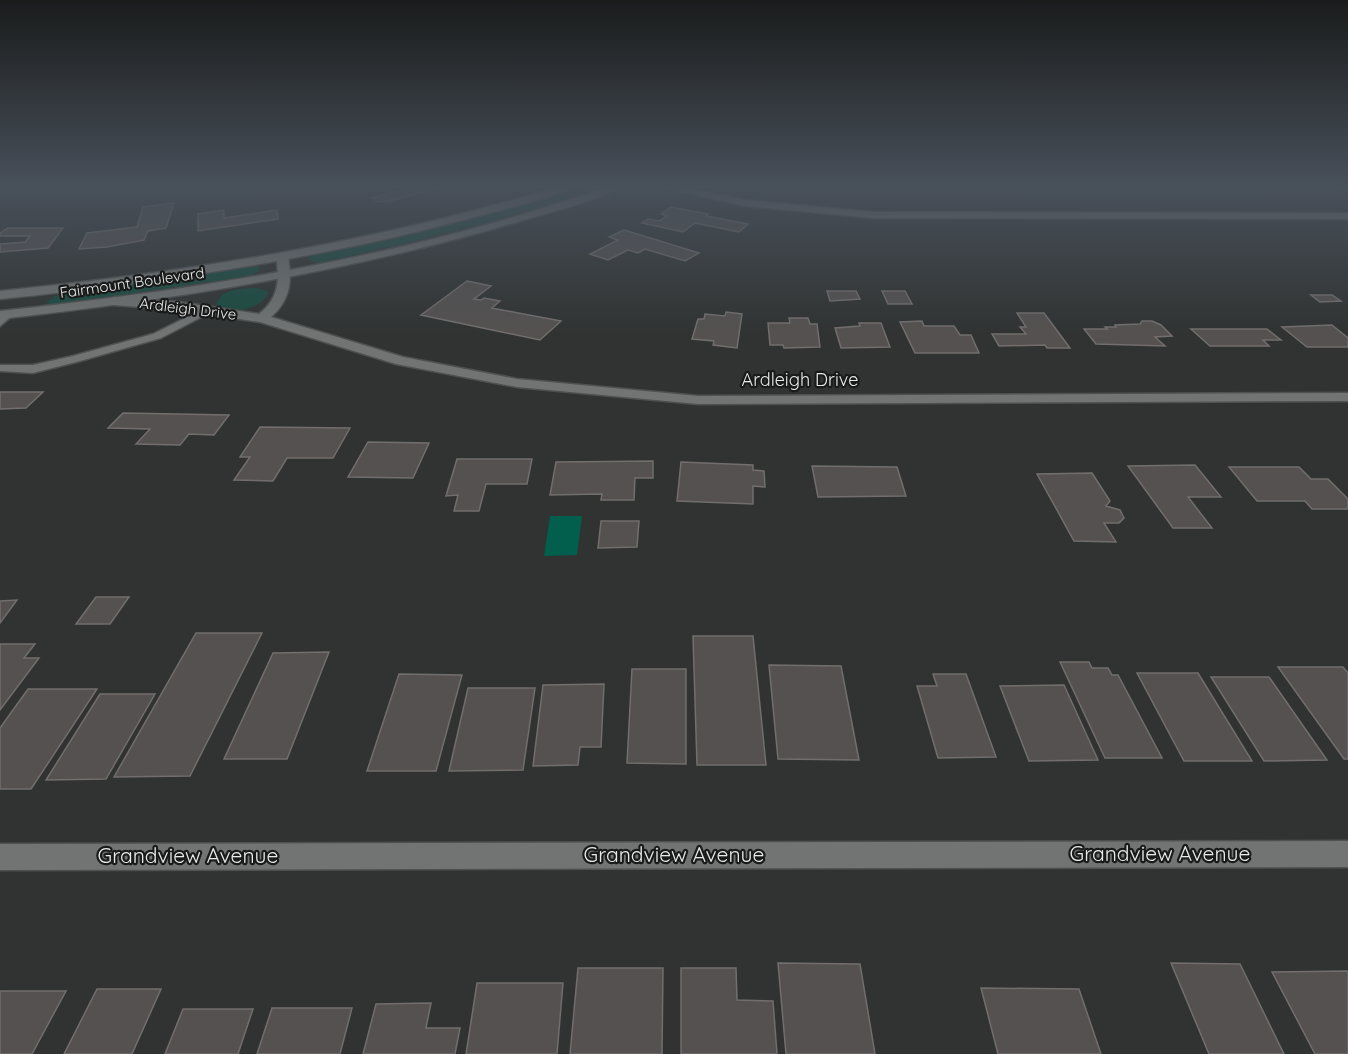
<svg xmlns="http://www.w3.org/2000/svg" width="1348" height="1054" viewBox="0 0 1348 1054" font-family="Quicksand,sans-serif">
  <style>
    .green { fill: #184b3f }
    .water { fill: #025f4e }
    .building { fill: #545150; stroke: #726e6e; stroke-width: 1.5 }
    .lines { fill: none; stroke-linecap: round; stroke-linejoin: round }
    .lane-casing { stroke: #4e5150; stroke-width: 3 }
    .street-casing { stroke: #4e5150; stroke-width: 3 }
    .secondary-casing { stroke: #4e5150; stroke-width: 3 }
    .lane { fill: #717473; fill-rule: evenodd }
    .street { fill: #717473; fill-rule: evenodd }
    .secondary { fill: #717473; fill-rule: evenodd }
    .labels { text-anchor: middle; stroke-width: 4.5; stroke-linejoin: round; paint-order: stroke }
    .far-street-label { font-size: 15px; fill: #e7eae9; stroke: #191b1a }
    .street-label { font-size: 18px; fill: #e7eae9; stroke: #191b1a }
    .near-street-label { font-size: 21px; fill: #e7eae9; stroke: #191b1a }
  </style>
  <rect width="100%" height="100%" fill="#303332"/>
  <path class="green" d="M578,186H605C511,218 416,242 318,263L307,259L314,255C402,231 492,215 578,186Z
    M247,266H258L261,270L250,276L52,305L46,302L56,296L76,291Z
    M256,288L267,291L268,294C260,310 230,315 216,305C219,289 243,288 256,288Z"/>
  <path class="water" d="M550,516H582L577,555L544,556Z"/>
  <path class="building" d="M414,186H446L389,201L378,202L372,198Z
    M174,203L166,228L148,231L144,240L107,247L79,249L87,233L137,227L143,207Z
    M671,207L708,214L706,216L748,224L739,232L695,223L683,232L642,223L648,219L659,221L667,216L661,214Z
    M224,210V218L277,210L278,219L198,231V214Z
    M8,228H63L48,248L0,252V244L25,242L30,236H0V233Z
    M624,230L699,253L685,261L645,249L638,253L628,250L608,260L590,254L618,240L609,237Z
    M467,281L491,286L474,299L481,300L484,298L500,301L492,308L561,321L540,340L421,315Z
    M827,291H856L860,299L830,301Z
    M882,291H905L912,304H888Z
    M1311,295H1332L1341,301L1320,302Z
    M726,312L742,314L737,348L713,345L714,341L692,339L698,319H704L705,314L725,316Z
    M1017,313H1044L1070,348H1047L1045,345L999,346L992,334H1026L1020,327H1026Z
    M789,318H808L810,324H817L820,347L784,348L783,345H770L768,323H790Z
    M922,321L924,326H954L960,335H971L979,353H915L900,322Z
    M1142,321H1152L1161,325L1172,336L1155,337L1165,346L1096,344L1084,329H1107L1105,327H1116L1115,325L1140,324Z
    M859,323H881L890,347L841,348L835,328L860,326Z
    M1332,325L1348,338V347H1307L1282,327Z
    M1191,329H1267L1281,340H1263L1269,346H1210Z
    M0,392H43L26,408L0,409Z
    M123,413L229,415L214,435L189,434L180,445L136,444L150,429L108,428Z
    M260,427L350,428L333,458H287L273,481L234,480L250,457H240Z
    M368,442L429,443L413,478L348,477Z
    M457,459H532L527,484H486L479,511H454L458,495L446,496Z
    M653,461V478H635L634,500H601L602,494L550,495L556,462Z
    M681,462L753,465V470L764,471L765,487L753,486V504L677,501Z
    M1195,465L1221,497H1188L1212,528H1173L1128,466Z
    M812,466L897,467L906,496L818,497Z
    M1229,467H1299L1311,479H1328L1348,499V509H1312L1305,501H1257Z
    M1092,473L1110,501L1106,506L1120,510L1124,518L1119,523H1104L1116,542L1074,541L1037,474Z
    M601,521H639L637,547L598,548Z
    M96,597H129L110,624H76Z
    M17,600L0,623V601Z
    M196,633H262L190,776L114,777Z
    M693,636H753L766,765H697Z
    M0,644H35L24,658H39L0,710Z
    M329,652L287,759H224L273,653Z
    M1060,662H1089L1092,668H1108L1112,675H1118L1162,758H1105Z
    M769,665L841,666L859,760L778,759Z
    M1278,667H1343L1348,673V759H1344Z
    M632,669H686V764L627,763Z
    M1137,673H1198L1252,761H1184Z
    M399,674L462,675L436,771H367Z
    M933,674H966L996,757L938,758L917,686H937Z
    M1211,677H1269L1327,760L1264,761Z
    M604,684L601,747H580L578,765L533,766L543,685Z
    M1064,685L1098,760L1029,761L1000,686Z
    M468,688H535L523,770L449,771Z
    M28,689H97L31,789H0V728Z
    M100,694H155L106,779L46,780Z
    M778,963L860,964L875,1054H786Z
    M1171,963L1240,964L1284,1054H1209Z
    M578,968H663L662,1054H570Z
    M681,968H736L737,1000L773,1001L777,1054H681Z
    M1348,971V1054H1315L1272,972Z
    M477,983H563L557,1054H466Z
    M981,988L1079,989L1101,1054H998Z
    M97,989H161L132,1054H64Z
    M0,991H66L32,1054H0Z
    M431,1003L426,1028H460L455,1054H363L376,1004Z
    M272,1008H352L340,1054H257Z
    M183,1009H253L238,1054H165Z"/>
  <g class="lines">
    <g class="lane-casing">
      <path id="lane" d="M207,307L212,310L211,312L161,338L80,361L33,373L0,371V365H33L73,356L153,334Z
        M9,311L14,314L0,326V317Z"/>
    </g>
    <g class="street-casing">
      <path id="street" d="M657,186H674L746,200L873,212L1348,213V219L873,218L746,206Z
        M1339,186H1348V191L1340,188Z
        M282,253L288,256C292,281 291,299 271,317L403,357L517,379L698,396L1348,393V401L698,404L517,387L396,364L260,322L179,310L114,305L108,301L114,297L179,302L259,314C279,298 280,280 276,256Z
        M1348,841V867L0,870V844Z"/>
    </g>
    <g class="secondary-casing">
      <path id="secondary" d="M560,186H573C559,196 498,211 478,216C321,259 161,282 0,299V291C190,272 377,242 560,186Z
        M609,186H621C606,198 548,213 527,219C356,271 177,299 0,319V311C205,289 414,256 609,186Z"/>
    </g>
    <use href="#lane" class="lane"/>
    <use href="#street" class="street"/>
    <use href="#secondary" class="secondary"/>
  </g>
  <linearGradient id="sky" x2="0" y2="1"><stop stop-color="#1a1c1c"/><stop offset="0.56" stop-color="#48505a"/><stop offset="1" stop-color="#48505a" stop-opacity="0"/></linearGradient>
  <rect width="1348" height="333" fill="url(#sky)"/>
  <g class="labels">
    <g class="far-street-label">
      <text transform="translate(132 283) rotate(-8)" y="5">Fairmount Boulevard</text>
      <text transform="translate(188 309) rotate(7)" y="5">Ardleigh Drive</text>
    </g>
    <g class="street-label">
      <text x="800" y="386">Ardleigh Drive</text>
    </g>
    <g class="near-street-label">
      <text x="1160" y="861">Grandview Avenue</text>
      <text x="674" y="862">Grandview Avenue</text>
      <text x="188" y="863">Grandview Avenue</text>
    </g>
  </g>
</svg>
